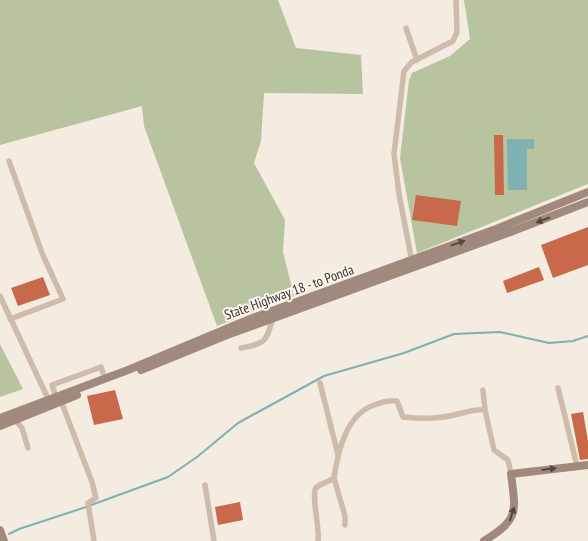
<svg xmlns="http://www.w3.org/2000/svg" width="588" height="541" viewBox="0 0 588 541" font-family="'PT Sans Narrow',sans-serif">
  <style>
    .green { fill: #b8c4a0 }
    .water { fill: #7fb0b2 }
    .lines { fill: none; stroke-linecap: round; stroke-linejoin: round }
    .stream { stroke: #7fb0b2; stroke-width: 2 }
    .building { fill: #c8694b }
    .street { stroke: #cdbbac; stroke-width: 5.5 }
    .secondary { stroke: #a18a7d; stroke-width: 8 }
    .oneway { fill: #544640 }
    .labels { text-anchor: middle; stroke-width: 4; stroke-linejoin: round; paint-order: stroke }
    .street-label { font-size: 14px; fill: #3b302b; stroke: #fbf5ee }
  </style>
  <rect width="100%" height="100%" fill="#f4ebe1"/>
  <path class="green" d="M0,0H278L296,48L361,55L363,94L264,93L261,141L254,163L285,220L283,252L294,296L217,326L144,126L142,106L0,145Z
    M464,0H588V184L417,253L400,158L409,80L412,73L450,56L470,39Z
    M0,344L23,389L0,397Z"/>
  <path class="water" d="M507,139H534V149H527V190H508Z"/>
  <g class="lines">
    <path class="stream" d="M9,534L19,529L83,508L168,477L197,457L238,423L324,376L404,353L454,334L500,332L549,343L573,341L588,336"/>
  </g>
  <path class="building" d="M494,135H503L504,195H495Z
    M416,195L461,201L457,226L412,220Z
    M588,227V265L553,278L541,245Z
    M539,267L544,280L507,293L503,281Z
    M43,277L50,295L18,306L11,288Z
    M115,390L123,419L94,425L87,396Z
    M583,412L588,441V459L580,460L571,414Z
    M240,502L243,520L218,525L215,507Z"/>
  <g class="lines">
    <path class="street" d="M406,28L417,60
      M9,161L42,253L63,299L10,319
      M412,262L399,194L394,154L404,71L412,62L453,41L457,32L456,0
      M0,296L50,403
      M241,348C267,343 266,342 273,317
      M320,383L338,455
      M558,388L577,466
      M483,390L485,410
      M56,397L52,385L101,367L105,379
      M61,401L92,482L96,498L88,503L94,541
      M15,420L22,428L28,448
      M334,478L345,516V525
      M205,485L214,541
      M318,541C320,529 311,494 316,488C320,483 329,482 334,478C338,451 346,415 374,405C382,402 389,400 397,401L403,417C421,419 441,419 458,414C468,412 475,409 485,410L494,450L508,460L511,474"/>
    <path class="secondary" d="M141,370L227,335L505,234L588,202
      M0,418L128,370L250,319L496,229L588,192
      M0,426L77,395
      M0,530L4,541
      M484,541C519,519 516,513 511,474L588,465"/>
  </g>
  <defs><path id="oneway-solid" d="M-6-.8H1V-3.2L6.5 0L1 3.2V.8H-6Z" transform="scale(1.25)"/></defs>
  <g class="oneway">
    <use href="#oneway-solid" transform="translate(543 220) rotate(159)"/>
    <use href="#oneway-solid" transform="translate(458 243) rotate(-20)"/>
    <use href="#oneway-solid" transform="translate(549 469) rotate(-7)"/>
    <use href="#oneway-solid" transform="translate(512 514) rotate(-72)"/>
  </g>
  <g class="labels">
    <g class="street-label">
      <text transform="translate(289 292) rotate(-20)" y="5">State Highway 18 - to Ponda</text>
    </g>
  </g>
</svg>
